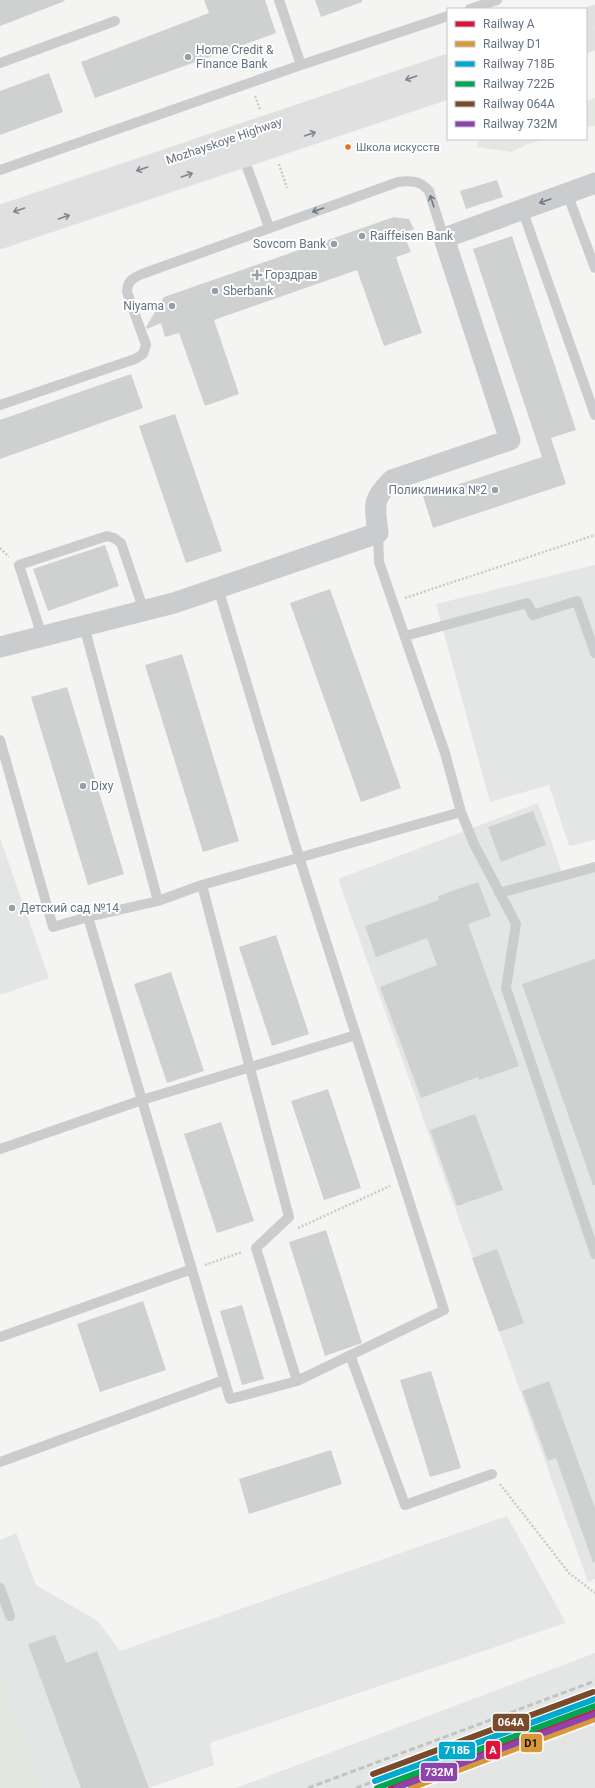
<svg xmlns="http://www.w3.org/2000/svg" width="595" height="1788" viewBox="0 0 595 1788" font-family="Roboto,sans-serif">
  <style>
    .built { fill: #e4e6e5 }
    .green { fill: #e3e7e0 }
    .building { fill: #cfd0d0 }
    .lines { fill: none; stroke-linecap: round; stroke-linejoin: round }
    .path { stroke: #cacaca; stroke-width: 2.5; stroke-dasharray: 2 2; stroke-linecap: butt }
    .service { stroke: #cbcccd; stroke-width: 10 }
    .minor { stroke: #cbcccd; stroke-width: 21 }
    .primary { stroke: #e0e0e0; stroke-width: 22 }
    .rail { stroke: #c2c3c3; stroke-width: 3; stroke-dasharray: 6 3; stroke-linecap: butt }
    .rail-1-casing { stroke: #fff; stroke-width: 9 }
    .rail-2-casing { stroke: #fff; stroke-width: 9 }
    .rail-3-casing { stroke: #fff; stroke-width: 9 }
    .rail-4-casing { stroke: #fff; stroke-width: 9 }
    .rail-5-casing { stroke: #fff; stroke-width: 9 }
    .rail-6-casing { stroke: #fff; stroke-width: 9 }
    .rail-1 { stroke: #dc143c; stroke-width: 6 }
    .rail-2 { stroke: #d8983a; stroke-width: 6 }
    .rail-3 { stroke: #00a9ce; stroke-width: 6 }
    .rail-4 { stroke: #00a651; stroke-width: 6 }
    .rail-5 { stroke: #7a4b2a; stroke-width: 6 }
    .rail-6 { stroke: #8e44ad; stroke-width: 6 }
    .oneway { stroke: #7d8895 }
    .oneway2 { stroke: #6e7b8a }
    .poi-dot { fill: #96a0a9; stroke: #fff; stroke-width: 1.5 }
    .bus-dot { fill: #f26522; stroke: #fff; stroke-width: 1.5 }
    .labels { text-anchor: middle; stroke-width: 4; stroke-linejoin: round; paint-order: stroke }
    .bus-label { font-size: 11px; fill: #647282; stroke: #fff; text-anchor: start }
    .poi-label { font-size: 12px; fill: #647282; stroke: #fff; text-anchor: start }
    .street-label { font-size: 12px; fill: #647282; stroke: #fff }
    .line-badge { stroke: #fff; stroke-width: 1.5 }
    .badge-label { font-size: 11px; text-anchor: middle; font-weight: bold; fill: #fff }
    .pale-badge-label { font-size: 11px; text-anchor: middle; font-weight: bold; fill: #111 }
  </style>
  <rect width="100%" height="100%" fill="#f4f4f2"/>
  <path class="built" d="M595,565V840L569,846L549,785L490,802L436,604Z
    M538,803L562,872L595,864V1579L588,1582L338,879Z
    M0,838L49,978L0,995Z
    M507,1516L566,1623L210,1743L214,1765L149,1788H41L0,1670V1540L16,1533L36,1585L98,1621L120,1651Z
    M595,1653V1788H236Z"/>
  <path class="green" d="M595,98V126L586,127V101Z
    M480,139H545L528,144L511,152L476,147Z
    M0,1670L41,1788H0Z"/>
  <path class="building" d="M0,0H64L65,1L0,26Z
    M204,0H265L276,33L95,98L81,62L209,13Z
    M315,0H362V2L321,17Z
    M49,73L63,112L0,135V91Z
    M497,180L503,197L466,209L460,191Z
    M394,217L409,219L414,229L403,233L411,252L396,257L422,333L384,346L357,270L214,320L239,394L205,406L179,333L165,337L161,323L147,329L146,327L164,297Z
    M512,236L576,430L551,438L566,484L433,528L423,496L542,457L473,249Z
    M131,374L143,408L0,459V420Z
    M175,414L222,551L186,563L139,426Z
    M105,545L119,586L48,611L33,569Z
    M330,589L401,788L361,802L290,603Z
    M182,654L239,841L203,852L145,665Z
    M67,687L124,874L88,885L31,697Z
    M533,811L546,845L501,862L488,827Z
    M478,882L491,916L468,924L519,1066L479,1080L478,1077L421,1098L380,987L437,965L427,938L376,957L365,926L439,900L438,896Z
    M276,935L309,1034L272,1046L239,947Z
    M595,959V1185H593L522,984Z
    M171,972L204,1071L167,1083L134,984Z
    M328,1089L361,1188L324,1200L291,1101Z
    M475,1114L503,1190L457,1206L430,1130Z
    M221,1122L254,1221L217,1233L184,1134Z
    M326,1230L362,1343L325,1356L289,1242Z
    M497,1249L524,1323L499,1332L472,1258Z
    M143,1301L166,1370L100,1392L77,1324Z
    M242,1305L264,1379L242,1385L220,1311Z
    M431,1371L461,1468L430,1477L400,1380Z
    M549,1381L595,1508V1562L593,1563L556,1458L548,1461L522,1391Z
    M331,1450L342,1484L249,1514L239,1479Z
    M55,1635L66,1663L97,1651L149,1788H81L28,1644Z"/>
  <g class="lines">
    <path class="path" d="M255,96L260,109
      M279,164L287,188
      M0,548L9,557
      M405,598L595,535
      M298,1228L390,1186
      M205,1265L242,1252
      M500,1484L569,1573L595,1593"/>
    <path class="service" d="M279,0L301,65
      M470,9L497,0
      M0,63L115,21
      M243,156L269,227
      M0,170L301,65L448,16
      M567,193L595,268
      M522,209L595,415
      M0,405L135,359L143,354L146,345L127,292C127,281 133,278 142,274L398,182C411,180 421,181 429,191L444,238
      M378,533L379,562L445,753L461,812L474,844L516,924L506,988L595,1254
      M218,588L299,857L444,1310L297,1381
      M84,626L158,901
      M42,636L19,565L107,536L114,538L121,543L144,611
      M405,636L527,603L533,615L577,601L595,653
      M0,740L53,927L88,917L158,901L202,885L461,812
      M499,893L595,867
      M88,917L230,1399L297,1381L256,1248L289,1217L202,885
      M0,1149L142,1100L356,1035
      M0,1337L192,1269
      M350,1355L405,1505L492,1474
      M0,1462L224,1380
      M0,1588L10,1616"/>
    <path class="minor" d="M0,647L174,603L378,533C375,506 371,500 392,480L510,440L444,238L595,183"/>
    <path class="primary" d="M586,19L595,16
      M586,42L595,39
      M0,216L448,65
      M0,238L448,88"/>
    <path class="rail" d="M308,1788L595,1681
      M356,1788L375,1781"/>
    <g class="rail-1-casing">
      <path id="rail-1" d="M391,1788L595,1712"/>
    </g>
    <g class="rail-2-casing">
      <path id="rail-2" d="M411,1788L595,1719"/>
    </g>
    <g class="rail-3-casing">
      <path id="rail-3" d="M375,1781L595,1699"/>
    </g>
    <g class="rail-4-casing">
      <path id="rail-4" d="M377,1788L595,1706"/>
    </g>
    <g class="rail-5-casing">
      <path id="rail-5" d="M373,1774L593,1692"/>
    </g>
    <g class="rail-6-casing">
      <path id="rail-6" d="M396,1788L595,1714"/>
    </g>
    <use href="#rail-1" class="rail-1"/>
    <use href="#rail-2" class="rail-2"/>
    <use href="#rail-3" class="rail-3"/>
    <use href="#rail-4" class="rail-4"/>
    <use href="#rail-5" class="rail-5"/>
    <use href="#rail-6" class="rail-6"/>
  </g>
  <defs><path id="oneway-shaft" d="M-6 0H5M1.5-3L5.5 0L1.5 3" fill="none" stroke-width="1.6" stroke-linecap="round" stroke-linejoin="round"/></defs>
  <g class="oneway">
    <use href="#oneway-shaft" transform="translate(411 78) rotate(161)"/>
    <use href="#oneway-shaft" transform="translate(310 134) rotate(-19)"/>
    <use href="#oneway-shaft" transform="translate(142 169) rotate(161)"/>
    <use href="#oneway-shaft" transform="translate(187 175) rotate(-19)"/>
    <use href="#oneway-shaft" transform="translate(19 210) rotate(161)"/>
    <use href="#oneway-shaft" transform="translate(64 217) rotate(-19)"/>
  </g>
  <g class="oneway2">
    <use href="#oneway-shaft" transform="translate(432 201) rotate(-108)"/>
    <use href="#oneway-shaft" transform="translate(545 201) rotate(160)"/>
    <use href="#oneway-shaft" transform="translate(318 210) rotate(161)"/>
  </g>
  <g class="poi-dot">
    <circle cx="188" cy="57" r="4"/>
    <circle cx="362" cy="236" r="4"/>
    <circle cx="334" cy="244" r="4"/>
    <path d="M255 269h4v4h4v4h-4v4h-4v-4h-4v-4h4z"/>
    <circle cx="215" cy="291" r="4"/>
    <circle cx="172" cy="306" r="4"/>
    <circle cx="495" cy="490" r="4"/>
    <circle cx="83" cy="786" r="4"/>
    <circle cx="12" cy="908" r="4"/>
  </g>
  <circle class="bus-dot" cx="348" cy="147" r="3.5"/>
  <g class="labels">
    <g class="bus-label">
      <text x="356" y="151">Школа искусств</text>
    </g>
    <g class="poi-label">
      <text x="196" y="54">Home Credit &amp;<tspan x="196" dy="14">Finance Bank</tspan></text>
      <text x="370" y="240">Raiffeisen Bank</text>
      <text x="326" y="248" text-anchor="end">Sovcom Bank</text>
      <text x="265" y="279">Горздрав</text>
      <text x="223" y="295">Sberbank</text>
      <text x="164" y="310" text-anchor="end">Niyama</text>
      <text x="487" y="494" text-anchor="end">Поликлиника №2</text>
      <text x="91" y="790">Dixy</text>
      <text x="20" y="912">Детский сад №14</text>
    </g>
    <g class="street-label">
      <text transform="translate(224 141) rotate(-19)" y="4">Mozhayskoye Highway</text>
    </g>
  </g>
  <g class="line-badge">
    <rect x="492" y="1713" width="38" height="19" rx="4" fill="#7a4b2a"/>
    <rect x="520" y="1733" width="23" height="20" rx="4" fill="#d8983a"/>
    <rect x="485" y="1740" width="16" height="20" rx="4" fill="#dc143c"/>
    <rect x="438" y="1741" width="38" height="19" rx="4" fill="#00a9ce"/>
    <rect x="420" y="1762" width="38" height="20" rx="4" fill="#8e44ad"/>
  </g>
  <g class="badge-label">
    <text x="511" y="1726">064А</text>
    <text x="493" y="1754">A</text>
    <text x="457" y="1754">718Б</text>
    <text x="439" y="1776">732М</text>
  </g>
  <g class="pale-badge-label">
    <text x="531" y="1747">D1</text>
  </g>
  <rect x="447" y="8" width="140" height="132" fill="#ffffff" stroke="#c1c7cd"/>
  <rect x="455" y="21" width="20" height="6" fill="#dc143c" stroke="#c1c7cd"/>
  <text x="483" y="28" font-size="12" fill="#647282">Railway A</text>
  <rect x="455" y="41" width="20" height="6" fill="#d8983a" stroke="#c1c7cd"/>
  <text x="483" y="48" font-size="12" fill="#647282">Railway D1</text>
  <rect x="455" y="61" width="20" height="6" fill="#00a9ce" stroke="#c1c7cd"/>
  <text x="483" y="68" font-size="12" fill="#647282">Railway 718Б</text>
  <rect x="455" y="81" width="20" height="6" fill="#00a651" stroke="#c1c7cd"/>
  <text x="483" y="88" font-size="12" fill="#647282">Railway 722Б</text>
  <rect x="455" y="101" width="20" height="6" fill="#7a4b2a" stroke="#c1c7cd"/>
  <text x="483" y="108" font-size="12" fill="#647282">Railway 064А</text>
  <rect x="455" y="121" width="20" height="6" fill="#8e44ad" stroke="#c1c7cd"/>
  <text x="483" y="128" font-size="12" fill="#647282">Railway 732М</text>
</svg>
